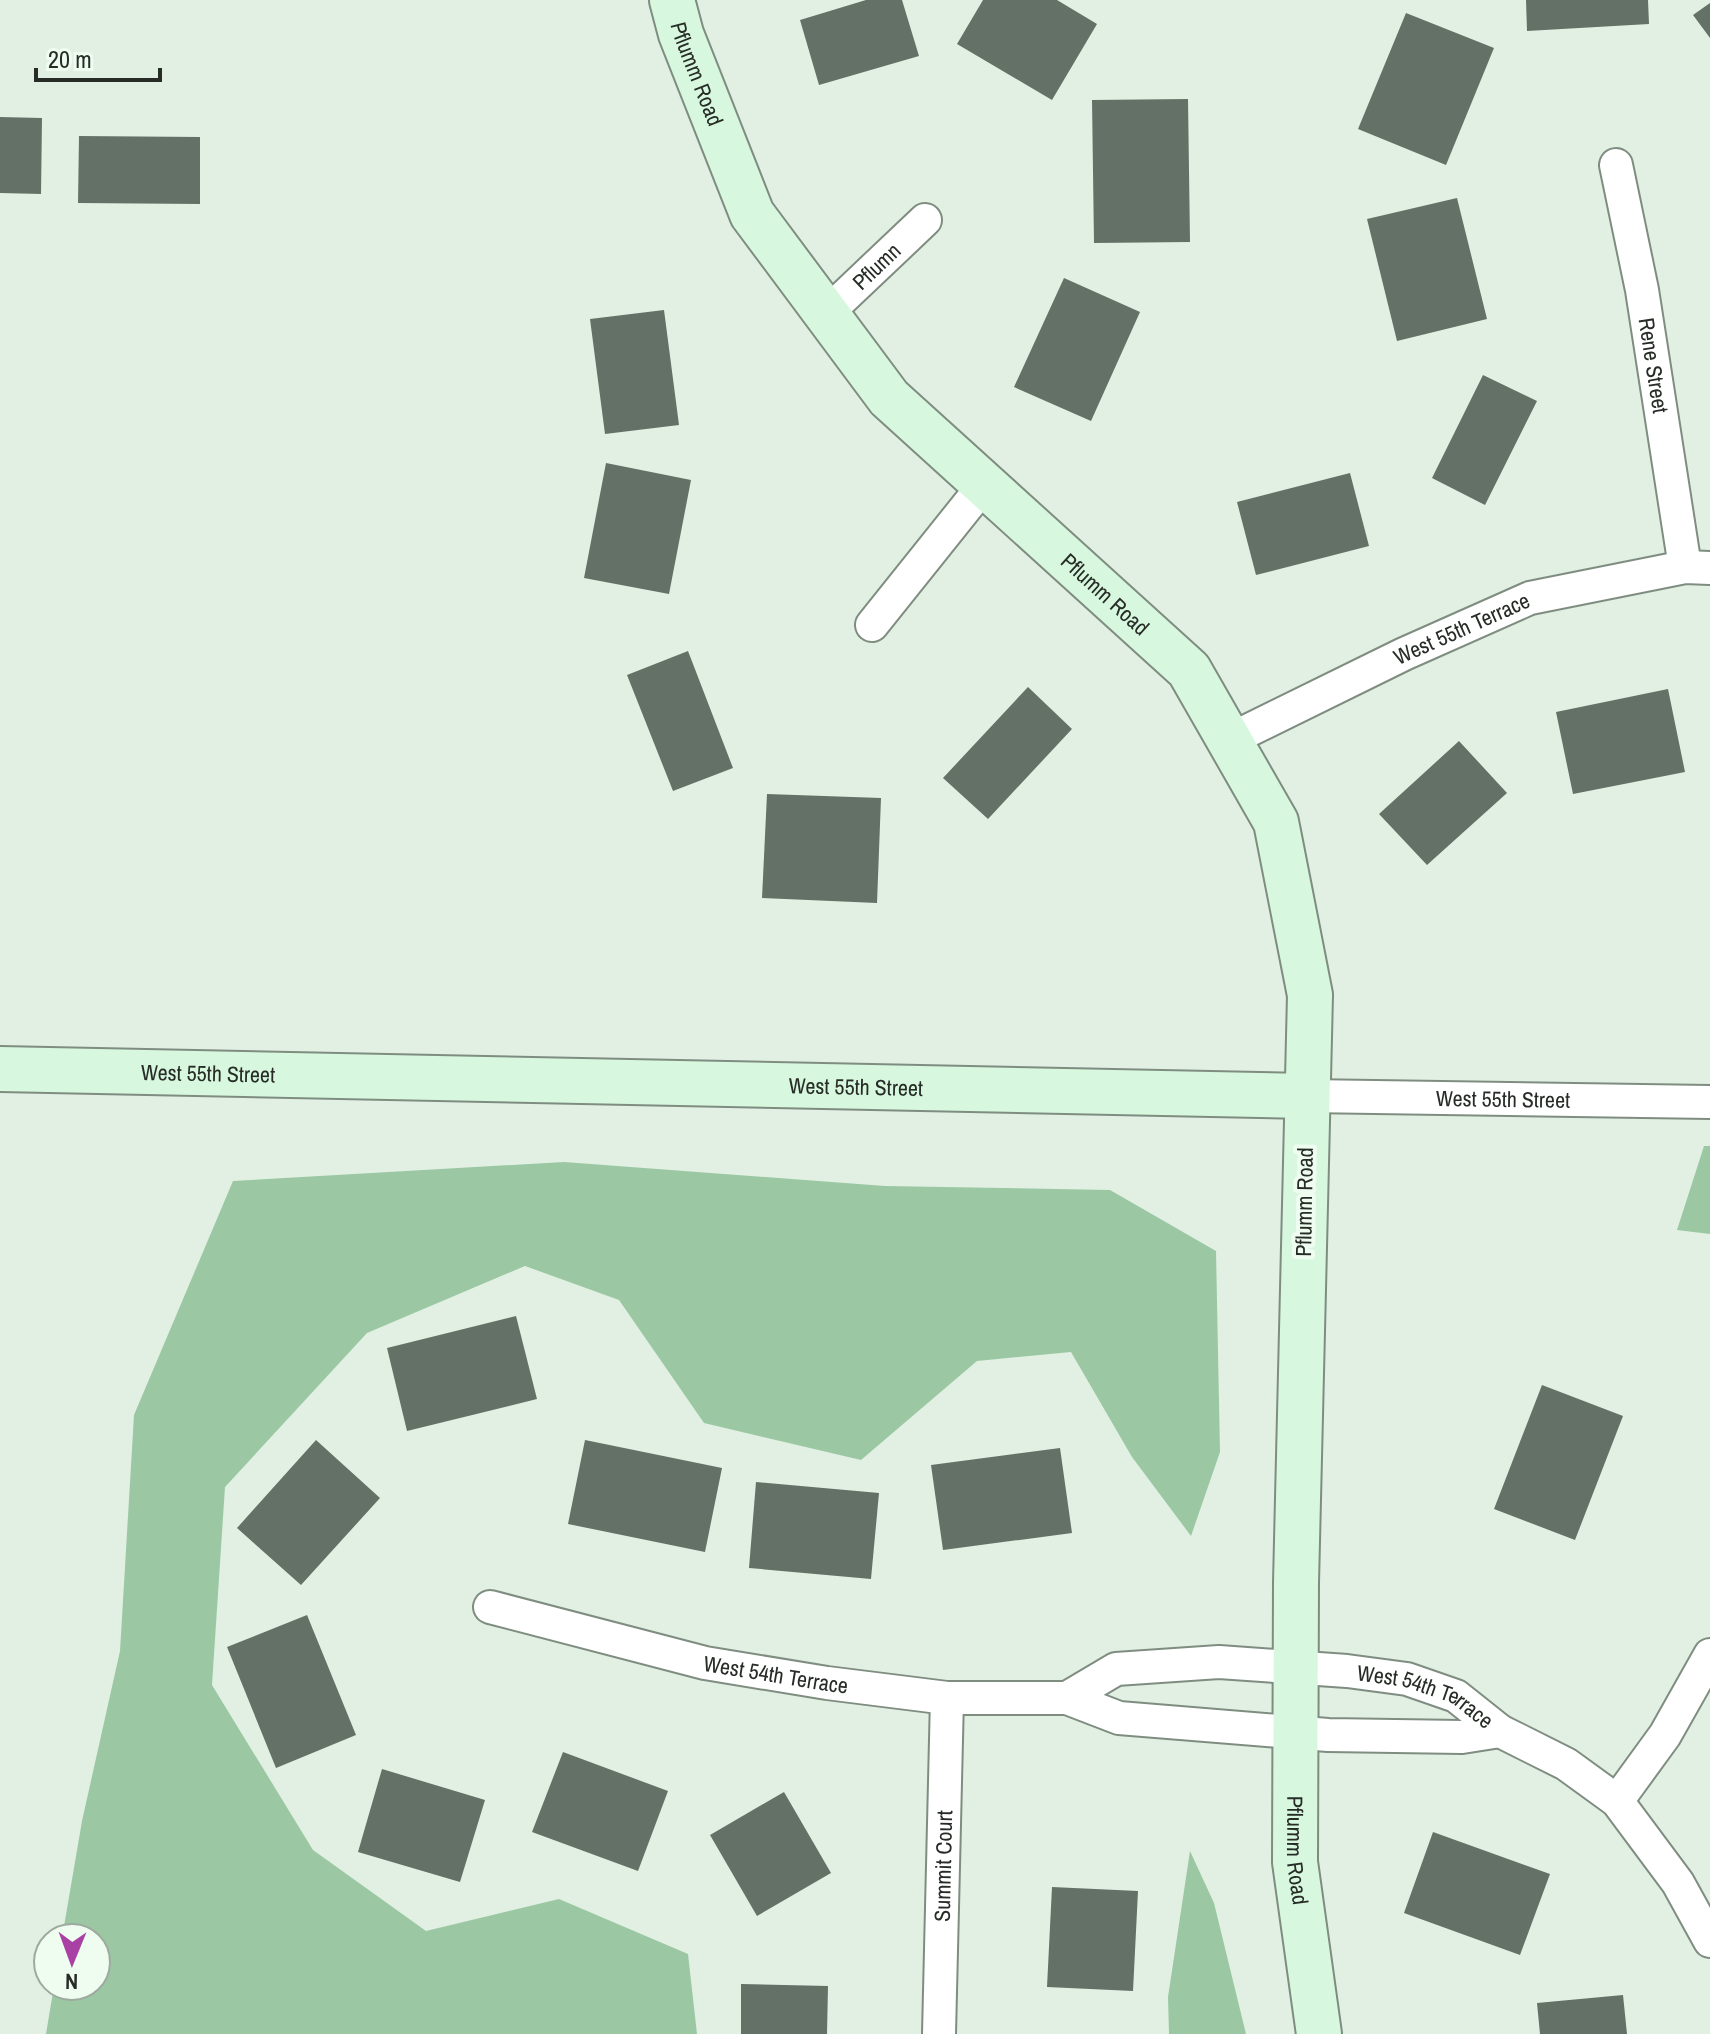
<svg xmlns="http://www.w3.org/2000/svg" width="1710" height="2034" viewBox="0 0 1710 2034" font-family="'Archivo Narrow',sans-serif">
  <style>
    .green { fill: #9bc8a3 }
    .building { fill: #647166 }
    .lines { fill: none; stroke-linecap: round; stroke-linejoin: round }
    .street-casing { stroke: #7f8d81; stroke-width: 36 }
    .secondary-casing { stroke: #7f8d81; stroke-width: 48 }
    .street { stroke: #fff; stroke-width: 32 }
    .secondary { stroke: #d7f8df; stroke-width: 44 }
    .labels { text-anchor: middle; stroke-width: 8; stroke-linejoin: round; paint-order: stroke }
    .street-label { font-size: 22px; fill: #272c27; stroke: #eefdf0 }
  </style>
  <rect width="100%" height="100%" fill="#e1f0e3"/>
  <path class="green" d="M1704,1146H1710V1234L1677,1230Z
    M564,1162L885,1186L1110,1190L1216,1251L1220,1452L1191,1536L1132,1457L1071,1352L977,1361L861,1460L704,1423L619,1300L525,1266L367,1333L225,1487L212,1685L313,1850L426,1931L559,1899L688,1954L697,2034H46L54,1986H96V1938H62L82,1821L120,1651L134,1415L233,1181Z
    M1190,1851L1214,1903L1246,2034H1169L1168,1997Z"/>
  <path class="building" d="M866,0H902L919,56L819,85L800,20Z
    M983,0H1057L1097,24L1052,100L957,44Z
    M1526,0H1648L1649,24L1527,31Z
    M1710,3V38L1693,15Z
    M1406,13L1494,48L1446,165L1358,129Z
    M1188,99L1190,242L1094,243L1092,100Z
    M0,117L42,118L41,194L0,193Z
    M79,136L200,137V204L78,203Z
    M1457,198L1487,319L1397,341L1367,219Z
    M1064,278L1140,312L1091,421L1014,387Z
    M664,310L679,425L605,434L590,319Z
    M1483,375L1537,401L1485,505L1432,478Z
    M606,463L691,480L669,594L584,578Z
    M1350,473L1369,546L1256,575L1237,502Z
    M688,651L733,768L673,791L627,675Z
    M1028,687L1072,729L988,819L943,778Z
    M1668,689L1685,772L1573,794L1556,712Z
    M1459,741L1507,793L1427,865L1379,814Z
    M767,794L881,798L877,903L762,898Z
    M516,1316L537,1399L407,1431L387,1348Z
    M1542,1385L1623,1416L1575,1540L1494,1509Z
    M316,1440L380,1498L301,1585L237,1528Z
    M585,1440L722,1468L705,1552L568,1524Z
    M1060,1448L1072,1533L943,1550L931,1465Z
    M756,1482L879,1493L871,1579L749,1568Z
    M307,1615L356,1735L276,1768L227,1647Z
    M563,1752L668,1791L638,1871L532,1832Z
    M382,1769L485,1800L460,1882L358,1852Z
    M784,1792L831,1873L757,1916L710,1835Z
    M1433,1832L1550,1874L1520,1955L1404,1913Z
    M1052,1887L1138,1891L1133,1991L1047,1987Z
    M741,1984L828,1986L827,2034H741Z
    M1623,1995L1627,2034H1540L1537,2003Z"/>
  <g class="lines">
    <g class="street-casing">
      <g id="street">
        <path id="s1" d="M1616,165L1642,290L1685,567"/>
        <path id="s2" d="M827,313L925,220"/>
        <path d="M872,625L984,485"/>
        <path id="s3" d="M1229,740L1404,654L1530,598L1685,567L1710,568"/>
        <path id="s4" d="M1307,1096L1710,1102"/>
        <path id="s5" d="M490,1607L705,1663L827,1683L947,1698H1067L1119,1718L1328,1735L1462,1737L1500,1731"/>
        <path id="s6" d="M1067,1698L1116,1669L1219,1662L1347,1671L1407,1679L1456,1696L1500,1731L1566,1764L1617,1801L1678,1883L1710,1941"/>
        <path d="M1617,1801L1665,1735L1710,1655"/>
        <path id="s7" d="M939,2034L947,1698"/>
      </g>
    </g>
    <g class="secondary-casing">
      <g id="secondary">
        <path id="s8" d="M672,0L681,34L752,214L889,398L1189,670L1276,822L1310,995L1296,1583L1295,1862L1319,2034"/>
        <path id="s9" d="M0,1069L1307,1096"/>
      </g>
    </g>
    <use href="#street" class="street"/>
    <use href="#secondary" class="secondary"/>
  </g>
  <g class="labels">
    <g class="street-label">
      <text dy="8" stroke="none"><textPath href="#s8" startOffset="78">Pflumm Road</textPath></text>
      <text dy="8" stroke="none"><textPath href="#s2" startOffset="68">Pflumn</textPath></text>
      <text dy="8" stroke="none"><textPath href="#s1" startOffset="204">Rene Street</textPath></text>
      <text dy="8" stroke="none"><textPath href="#s8" startOffset="750">Pflumm Road</textPath></text>
      <text dy="8" stroke="none"><textPath href="#s3" startOffset="258">West 55th Terrace</textPath></text>
      <text dy="8" stroke="none"><textPath href="#s9" startOffset="208">West 55th Street</textPath></text>
      <text dy="8" stroke="none"><textPath href="#s9" startOffset="856">West 55th Street</textPath></text>
      <text dy="8" stroke="none"><textPath href="#s4" startOffset="196">West 55th Street</textPath></text>
      <text transform="translate(1304 1202) rotate(-89)" y="8">Pflumm Road</text>
      <text dy="8" stroke="none"><textPath href="#s5" startOffset="294">West 54th Terrace</textPath></text>
      <text dy="8" stroke="none"><textPath href="#s6" startOffset="372">West 54th Terrace</textPath></text>
      <text dy="8" stroke="none"><textPath href="#s8" startOffset="2070">Pflumm Road</textPath></text>
      <text dy="8" stroke="none"><textPath href="#s7" startOffset="168">Summit Court</textPath></text>
    </g>
  </g>
  <g transform="translate(72 1962) rotate(181)"><circle r="38" fill="#eefdf0" stroke="#9ea9a0" stroke-width="2"/>
  <path d="M0-6L14 30L0 20L-14 30Z" fill="#a941a4"/>
  <text y="-12" font-size="22" font-weight="bold" text-anchor="middle" fill="#272c27">N</text>
  </g>
  <path d="M36 68v12h124v-12" fill="none" stroke="#272c27" stroke-width="4"/>
  <text x="48" y="68" font-size="24" fill="#272c27" stroke="#eefdf0" stroke-width="6" paint-order="stroke">20 m</text>
</svg>
